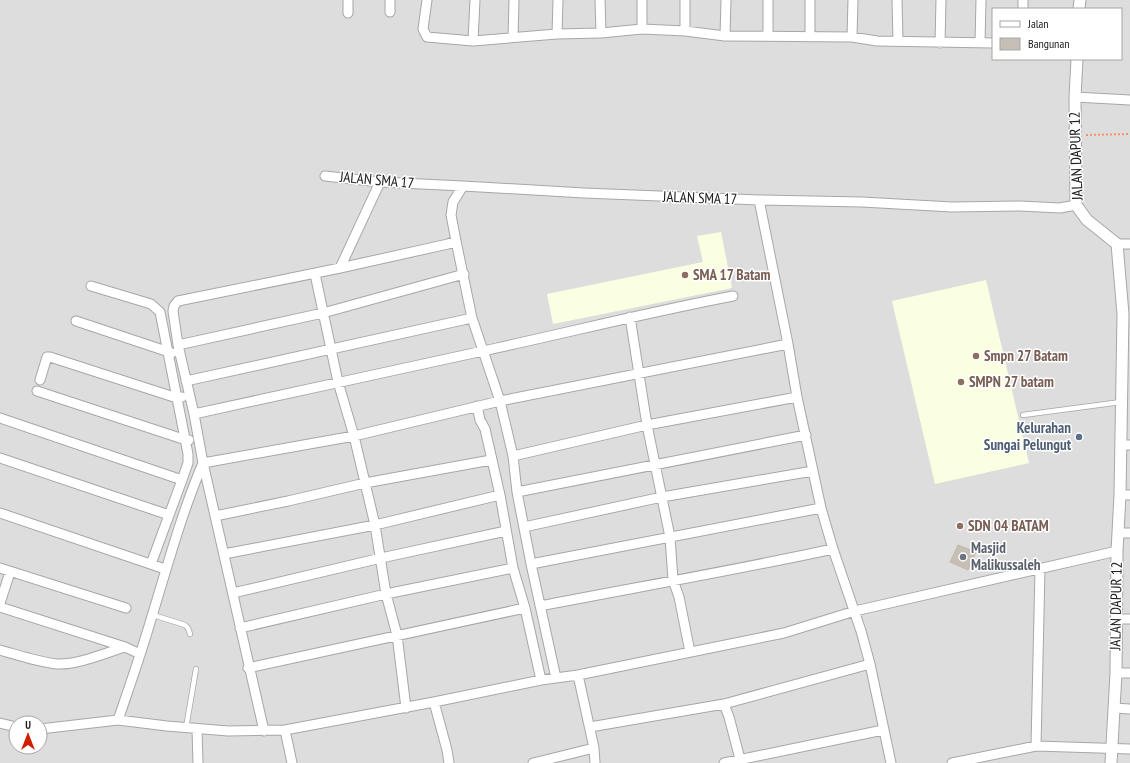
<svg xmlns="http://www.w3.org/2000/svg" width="1130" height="763" viewBox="0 0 1130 763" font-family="'PT Sans Narrow',sans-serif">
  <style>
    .residential { fill: #dedddd; fill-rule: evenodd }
    .education { fill: #fbffe1 }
    .building { fill: #c6bfb5; stroke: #c3b8a8 }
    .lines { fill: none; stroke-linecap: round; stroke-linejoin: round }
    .service-casing { stroke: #a7a7a7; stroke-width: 6 }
    .minor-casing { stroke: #a7a7a7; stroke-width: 11 }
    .tertiary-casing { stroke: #a7a7a7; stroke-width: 13 }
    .path { stroke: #fd906b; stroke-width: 2; stroke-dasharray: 2 2; stroke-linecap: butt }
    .service { stroke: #fff; stroke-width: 4.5 }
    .minor { stroke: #fff; stroke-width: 9 }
    .tertiary { stroke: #fff; stroke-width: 11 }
    .education-dot { fill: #8d6e63; stroke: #fff; stroke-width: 1.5 }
    .service-dot { fill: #5c6f8a; stroke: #fff; stroke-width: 1.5 }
    .worship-dot { fill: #6b7280; stroke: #fff; stroke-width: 1.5 }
    .labels { text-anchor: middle; stroke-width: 3; stroke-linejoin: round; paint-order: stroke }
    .street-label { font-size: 15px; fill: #202020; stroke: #fff }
    .education-label { font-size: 15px; font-weight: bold; fill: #785e54; stroke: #fff; text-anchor: start }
    .service-label { font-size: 15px; font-weight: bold; fill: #4e5e75; stroke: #fff; text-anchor: end }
    .worship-label { font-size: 15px; font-weight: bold; fill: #5b616d; stroke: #fff; text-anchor: start }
  </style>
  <rect width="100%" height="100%" fill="#f1efe6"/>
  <path class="residential" d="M0,0H1130V763H0ZM993,9H1121V59H993ZM16,723H40V747H16Z"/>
  <path class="education" d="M721,232L732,288L553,324L547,294L703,262L697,236Z
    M986,280L1029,463L935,484L892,301Z"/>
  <path class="building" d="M958,545L976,552L968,570L950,562Z"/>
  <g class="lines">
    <g class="service-casing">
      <path id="service" d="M1023,415L1121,402
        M153,615L185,625L188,628L190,634
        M186,728L196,669"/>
    </g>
    <g class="minor-casing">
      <path id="minor" d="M348,0V13
        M427,0L423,29L427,37L473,41L557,34L601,33L642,29L685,31
        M600,0L601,33
        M685,0V31L725,36L852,37L877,41L993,43
        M768,0V36
        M810,0V37
        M897,0L898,41
        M1023,9V0
        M390,12V0
        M642,29V0
        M557,34L558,0
        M725,36L726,0
        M513,37L514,0
        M852,37L853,0
        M473,41L475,0
        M940,43L941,0
        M980,43L981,0
        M1075,97L1130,100
        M325,176L380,182L463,186L584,193L759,200L862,202L952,207L1020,206L1060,208L1076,205
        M759,200L788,344
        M456,241L451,215L453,202L463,186
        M1117,244H1130
        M340,268L380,182
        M315,274L338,382L354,436L375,525L386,594L397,635L406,708
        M91,286L151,304L160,312L188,454V463L182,480L151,564
        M630,317L647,425L670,537L673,580L679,597L690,652
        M76,321L172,353
        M178,345L323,313L464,274
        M40,380L47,357H50L177,398L182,397
        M186,381L472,318
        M37,391L186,440H189
        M477,406L480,420L485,429L500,495L513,568L525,608L541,680
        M194,414C290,393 387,372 483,351C566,333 649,312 733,296
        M0,418L182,480
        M1121,445H1130
        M513,456L647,425L797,397
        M0,458L169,515
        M517,492L806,435
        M1120,495H1130
        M0,513L165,569
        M215,516L288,501L365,483L491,460
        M524,527L662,497L813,471
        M1119,533H1130
        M224,554L375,525L500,495
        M531,564L821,508
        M0,568L126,608
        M233,593L381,558L506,531
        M0,603L10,572
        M540,606C638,587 736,570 833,549
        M0,607L125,647L140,654
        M1116,619H1130
        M240,628L386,594L513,568
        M0,650C18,655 38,662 57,664C78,665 105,653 125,647
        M248,668L525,608
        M1116,673H1130
        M578,675L594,748L595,763
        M434,702L447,750L449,763
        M724,704L729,717L741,763
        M1114,708L1130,709
        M118,720C130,685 142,651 152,616C168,564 182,512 203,463L354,436L500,401L788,344L797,397L821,508L833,549L861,631L870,664L891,763
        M0,723L16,727
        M590,727L724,704L870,664
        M40,729L118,720L167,726L228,731L285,730L434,702L541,680L578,675L784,633L855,611L1117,551
        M197,729L198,763
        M285,730L292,763
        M264,731L203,463L194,414L178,345L173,311L174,306L178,301L340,268L448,244L456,241L472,318L500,401L513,456L517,492L531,564L556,678
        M1036,746L1040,569
        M533,763L594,748
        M724,763L883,730
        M952,763L1036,746L1130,749"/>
    </g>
    <g class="tertiary-casing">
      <path id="tertiary" d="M1079,9L1080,0
        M1077,59L1075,97L1076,205L1087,220L1117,244L1123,314L1120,495L1117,551L1116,673L1111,763"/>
    </g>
    <path class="path" d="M1086,135L1130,134"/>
    <use href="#service" class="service"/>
    <use href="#minor" class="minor"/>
    <use href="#tertiary" class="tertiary"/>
  </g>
  <g class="education-dot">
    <circle cx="685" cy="275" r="4"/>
    <circle cx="976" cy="356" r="4"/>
    <circle cx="961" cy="382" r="4"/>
    <circle cx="960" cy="526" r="4"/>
  </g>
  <circle class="service-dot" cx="1079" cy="437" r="4"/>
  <circle class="worship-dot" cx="963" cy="557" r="4"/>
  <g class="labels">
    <g class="street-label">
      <text transform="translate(1076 156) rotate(-92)" y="5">JALAN DAPUR 12</text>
      <text transform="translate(377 180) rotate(5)" y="5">JALAN SMA 17</text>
      <text transform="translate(700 198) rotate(2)" y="5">JALAN SMA 17</text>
      <text transform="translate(1116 606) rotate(-89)" y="5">JALAN DAPUR 12</text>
    </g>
    <g class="education-label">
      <text x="693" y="280">SMA 17 Batam</text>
      <text x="984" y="361">Smpn 27 Batam</text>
      <text x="969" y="387">SMPN 27 batam</text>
      <text x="968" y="531">SDN 04 BATAM</text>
    </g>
    <g class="service-label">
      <text x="1071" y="433">Kelurahan<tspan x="1071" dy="17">Sungai Pelungut</tspan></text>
    </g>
    <g class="worship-label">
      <text x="971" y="553">Masjid<tspan x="971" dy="17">Malikussaleh</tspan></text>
    </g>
  </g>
  <rect x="992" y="8" width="130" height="52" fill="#ffffff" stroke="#a6a6a6"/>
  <rect x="1000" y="21" width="20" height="6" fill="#ffffff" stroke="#a6a6a6"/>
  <text x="1028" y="28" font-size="12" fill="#202020">Jalan</text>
  <rect x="1000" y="38" width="20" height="12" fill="#c6bfb5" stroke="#a6a6a6"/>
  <text x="1028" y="48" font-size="12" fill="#202020">Bangunan</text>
  <g transform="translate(28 735)"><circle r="19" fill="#ffffff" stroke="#a6a6a6"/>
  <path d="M0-3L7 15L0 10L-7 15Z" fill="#d01f00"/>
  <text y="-6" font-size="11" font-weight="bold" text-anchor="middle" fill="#202020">U</text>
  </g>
</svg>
